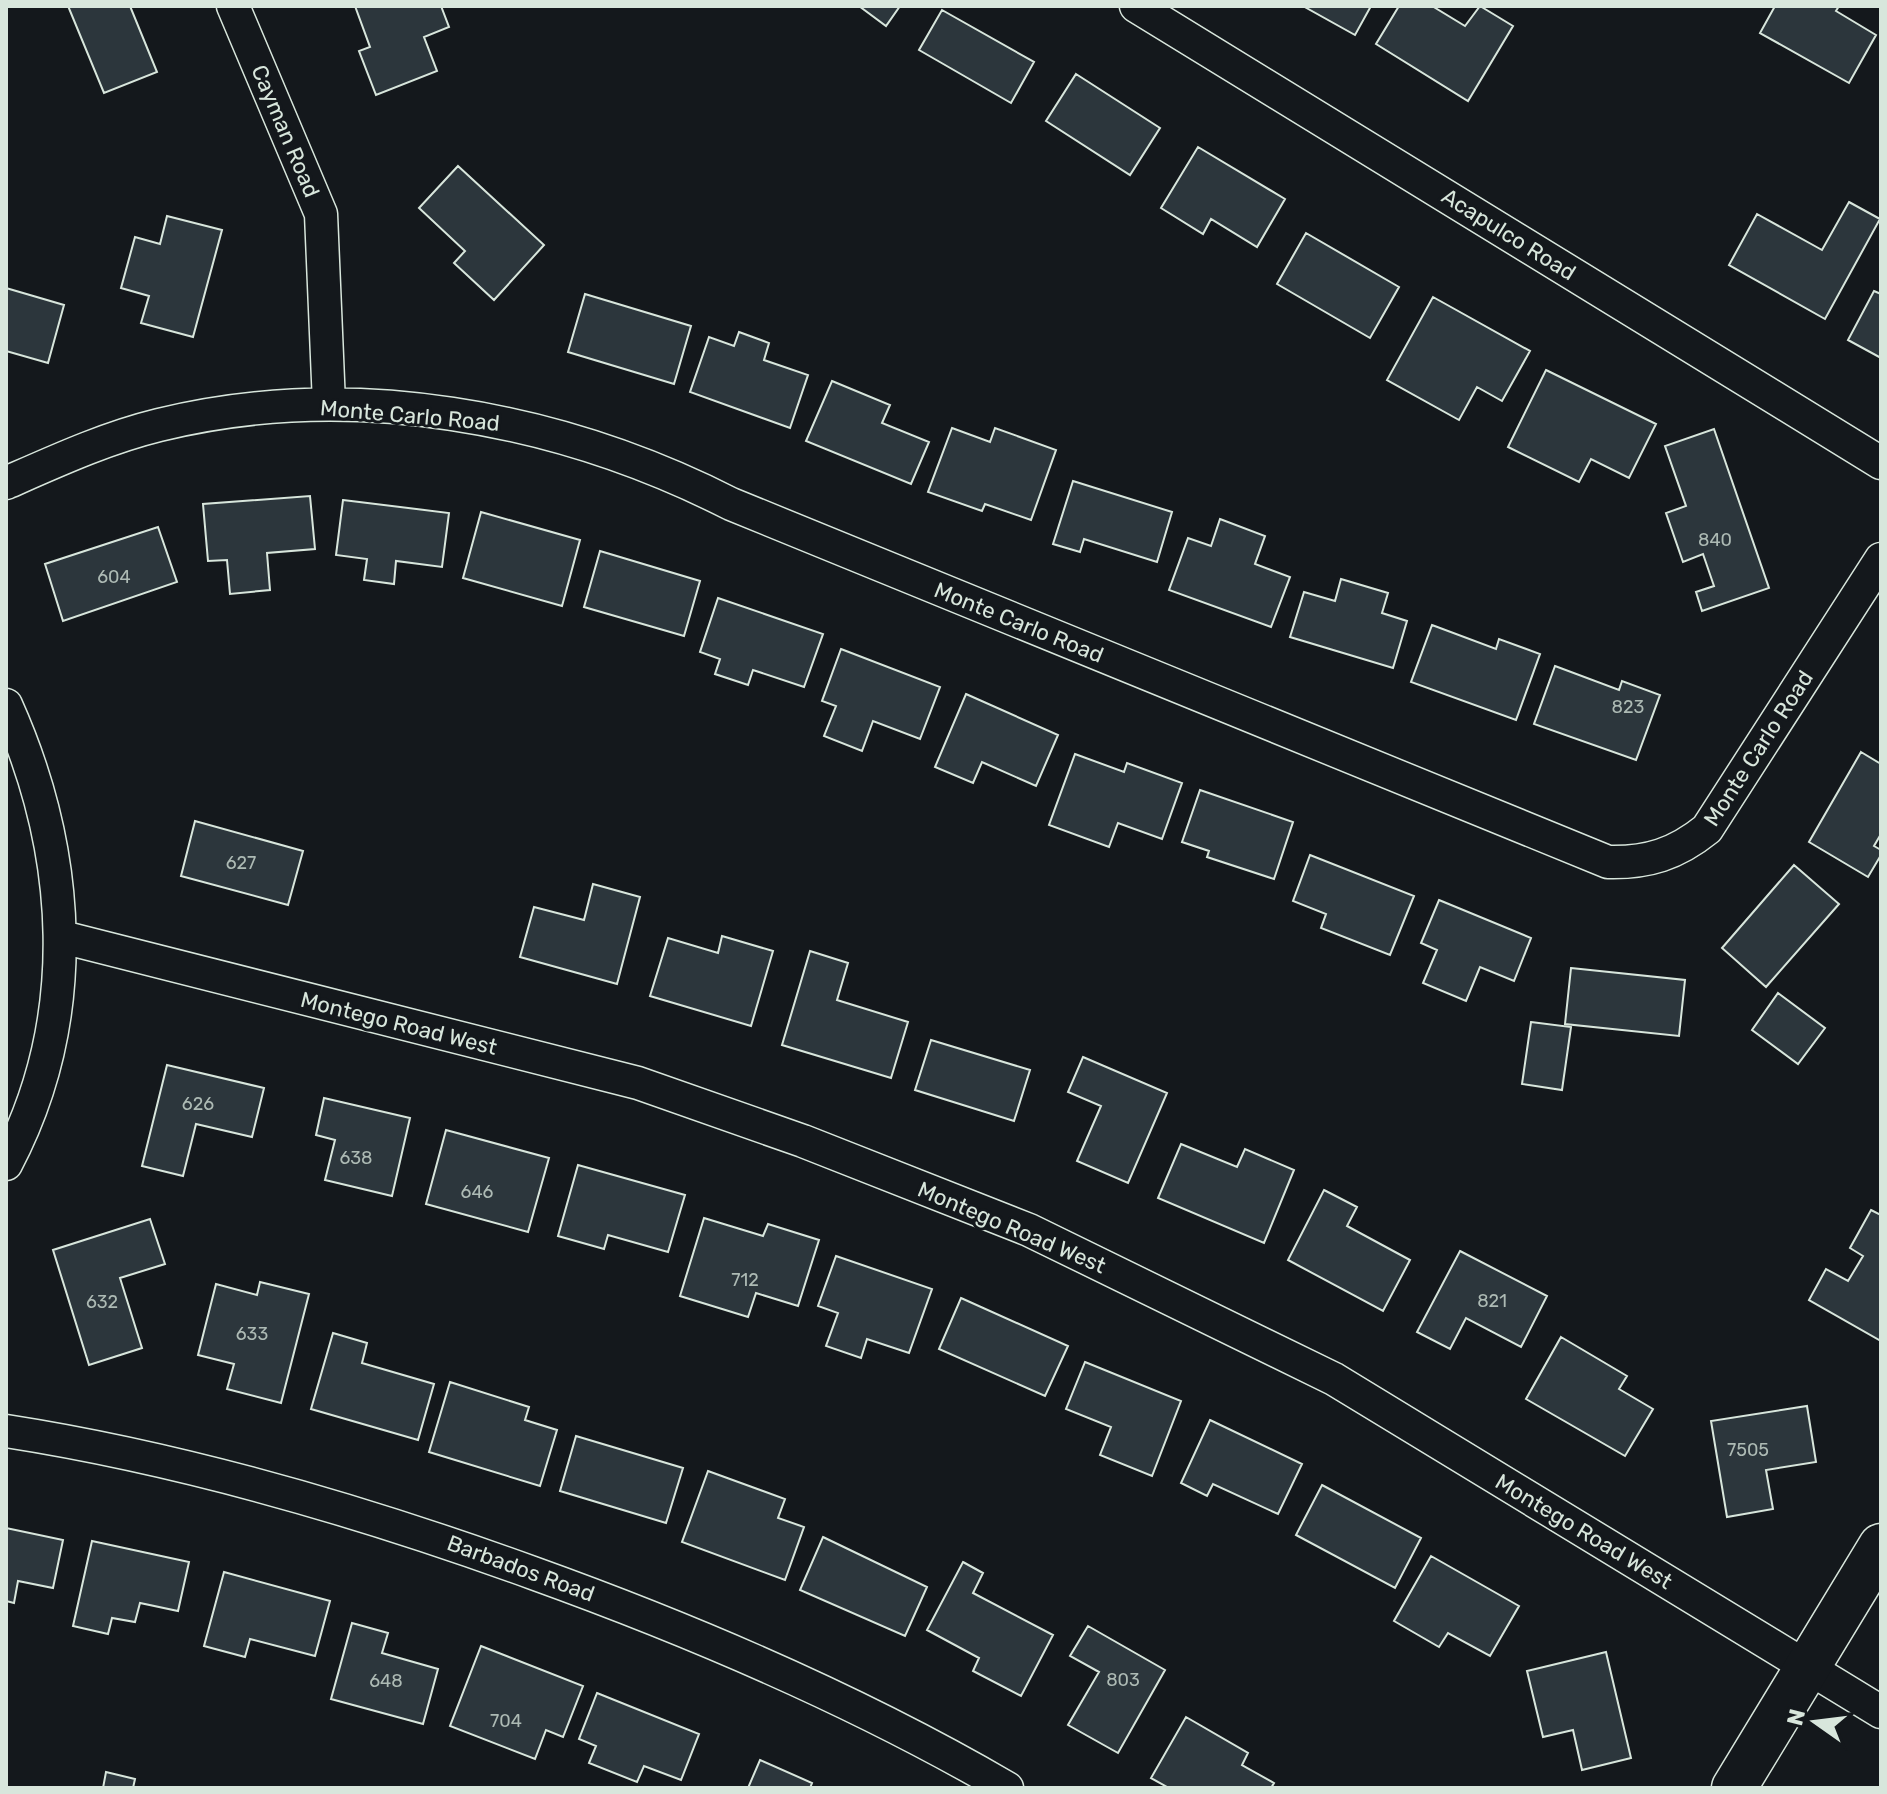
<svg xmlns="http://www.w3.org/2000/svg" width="1887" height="1794" viewBox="0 0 1887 1794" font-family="Rubik,sans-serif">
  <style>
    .building { fill: #2c363c; stroke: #d8e6dc; stroke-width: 2 }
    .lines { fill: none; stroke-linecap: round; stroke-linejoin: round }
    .street-casing { stroke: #d8e6dc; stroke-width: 35 }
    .secondary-casing { stroke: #d8e6dc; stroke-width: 47 }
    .street { stroke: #14181c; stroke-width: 32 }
    .secondary { stroke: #14181c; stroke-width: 44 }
    .labels { text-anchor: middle; stroke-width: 6; stroke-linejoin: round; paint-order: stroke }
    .number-label { font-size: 18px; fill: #adbab4 }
    .street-label { font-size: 22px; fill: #d8e6dc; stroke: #14181c }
  </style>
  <rect width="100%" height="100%" fill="#14181c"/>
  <path class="building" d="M68,6H130L157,72L104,93Z
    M355,6H441L449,27L424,37L437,71L376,95L359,51L370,47Z
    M859,6H900L886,26Z
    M1303,6H1371L1355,35Z
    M1399,6H1432L1465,26L1480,6L1513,26L1468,101L1376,44Z
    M1775,6H1839L1836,11L1876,35L1849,83L1760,33Z
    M942,10L1034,62L1011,103L919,50Z
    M1076,74L1160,128L1130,175L1046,121Z
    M1198,147L1285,199L1257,247L1211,219L1203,234L1161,208Z
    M458,166L544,245L494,300L454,263L465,251L419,208Z
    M1849,202L1880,219L1825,319L1729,265L1757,214L1822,250Z
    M167,216L222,230L193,337L141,323L149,296L121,288L135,237L160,244Z
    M1306,233L1399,287L1370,338L1277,284Z
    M6,288L64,305L48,363L6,351Z
    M1874,291L1881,294V358L1848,340Z
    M585,294L691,326L674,384L568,352Z
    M1433,297L1530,351L1502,401L1477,387L1459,420L1387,380Z
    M739,332L769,343L764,360L808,375L790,428L690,392L709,337L734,346Z
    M1546,370L1656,424L1629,478L1591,459L1579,482L1508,447Z
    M832,381L890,405L882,423L929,442L911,484L806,441Z
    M952,428L990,442L995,428L1056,450L1031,520L985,504L982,511L928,492Z
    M1714,429L1769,588L1702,611L1696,592L1714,586L1703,554L1683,562L1666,513L1686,506L1665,446Z
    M1073,481L1172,512L1157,562L1084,539L1080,552L1053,544Z
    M310,496L315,549L267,553L270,590L230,594L227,560L208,561L203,504Z
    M343,500L449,513L442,567L396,561L394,584L364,580L367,559L336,555Z
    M481,512L580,540L562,606L463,578Z
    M1220,519L1265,536L1255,564L1290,577L1271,627L1169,590L1188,538L1211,546Z
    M158,527L177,582L63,621L45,564Z
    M600,551L700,581L684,636L584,607Z
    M1341,579L1388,593L1382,613L1407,621L1393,668L1290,637L1304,592L1335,601Z
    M718,598L823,634L804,687L753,670L748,685L715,674L720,659L700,652Z
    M1432,625L1496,649L1499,639L1540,654L1516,720L1411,682Z
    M841,649L940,687L920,739L873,721L862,751L824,736L836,706L822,701Z
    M1555,666L1619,690L1622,681L1660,695L1636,760L1534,724Z
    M966,694L1058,735L1036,786L982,762L973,783L935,767Z
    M1861,752L1881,764V834L1874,846L1881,850V855L1868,877L1809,842Z
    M1075,754L1124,772L1127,763L1182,783L1162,839L1118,823L1109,847L1049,825Z
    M1200,790L1293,822L1274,879L1207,857L1209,851L1182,842Z
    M195,821L303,851L288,905L181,876Z
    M1310,855L1414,896L1390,955L1321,928L1326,914L1293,901Z
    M1794,865L1839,904L1766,987L1722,948Z
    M593,884L640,897L617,984L520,957L534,907L584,920Z
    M1439,900L1531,938L1514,981L1480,967L1466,1001L1423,983L1437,950L1421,943Z
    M722,936L773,951L751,1026L650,996L668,938L718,953Z
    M810,951L848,963L837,1000L908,1022L891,1078L782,1045Z
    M1571,968L1685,980L1679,1036L1565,1024Z
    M1778,993L1825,1028L1798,1064L1752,1030Z
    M1531,1022L1571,1027L1562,1090L1522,1084Z
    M931,1040L1030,1070L1014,1121L915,1090Z
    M1083,1057L1167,1093L1128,1183L1077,1161L1101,1106L1068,1092Z
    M167,1065L264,1088L252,1137L196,1124L183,1176L142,1166Z
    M324,1098L410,1118L392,1196L325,1180L335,1140L316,1135Z
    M446,1130L549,1158L528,1232L426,1204Z
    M1181,1144L1237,1167L1245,1149L1294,1170L1264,1243L1158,1198Z
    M578,1165L685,1195L668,1252L608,1235L604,1249L558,1236Z
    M1324,1190L1357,1207L1347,1226L1410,1260L1383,1311L1288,1260Z
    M1871,1210L1881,1215V1341L1809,1300L1826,1269L1848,1281L1863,1256L1850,1248Z
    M704,1218L763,1236L768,1224L819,1240L798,1306L756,1293L748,1317L680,1296Z
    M150,1219L165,1264L120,1278L142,1348L89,1365L53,1250Z
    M1460,1251L1547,1296L1521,1347L1466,1318L1450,1349L1417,1332Z
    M836,1256L932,1289L909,1353L867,1339L861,1358L826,1346L838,1313L818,1306Z
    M260,1282L309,1294L281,1403L227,1389L234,1364L198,1355L216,1284L257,1295Z
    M961,1298L1068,1346L1045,1396L939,1349Z
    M333,1333L367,1343L362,1363L434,1384L418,1440L311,1409Z
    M1561,1337L1627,1376L1619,1389L1653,1409L1625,1456L1526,1399Z
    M1085,1362L1181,1401L1152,1476L1100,1455L1111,1427L1066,1409Z
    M450,1382L529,1407L525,1420L557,1430L540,1486L429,1452Z
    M1807,1406L1816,1462L1766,1470L1773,1509L1727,1517L1711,1421Z
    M1210,1420L1302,1464L1278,1514L1213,1484L1207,1496L1181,1483Z
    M576,1436L683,1468L666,1523L560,1491Z
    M708,1471L785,1499L778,1518L804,1527L785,1580L682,1542Z
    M1322,1485L1421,1538L1395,1588L1296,1535Z
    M6,1528L63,1540L53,1588L18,1581L14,1603L6,1601Z
    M823,1537L927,1587L905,1636L800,1590Z
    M92,1541L189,1562L178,1611L140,1603L135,1622L112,1618L108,1634L73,1626Z
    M1431,1556L1519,1606L1490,1656L1448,1633L1439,1647L1394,1621Z
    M963,1562L983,1573L973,1593L1053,1635L1021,1696L973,1671L979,1658L927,1630Z
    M224,1572L330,1601L315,1656L250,1639L245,1657L204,1646Z
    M352,1623L388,1633L382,1653L438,1669L423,1724L331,1699Z
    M1088,1626L1165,1670L1118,1753L1068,1725L1099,1672L1070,1656Z
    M481,1646L583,1686L563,1737L546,1730L535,1759L450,1726Z
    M1606,1652L1631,1758L1582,1770L1573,1730L1543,1737L1527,1671Z
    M597,1693L699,1734L681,1780L644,1766L637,1782L589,1763L596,1746L579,1739Z
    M1186,1717L1248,1753L1242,1765L1274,1783L1271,1788H1169L1151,1778Z
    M760,1760L812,1783L810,1788H748Z
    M106,1772L135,1779L133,1788H103Z"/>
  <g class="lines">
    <g class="street-casing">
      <path id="street" d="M233,6L321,214L329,404
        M1136,6L1881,463
        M6,483C56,461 106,438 159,425C350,378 558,416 731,504L1608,862C1648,863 1676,854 1707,829L1881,559
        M6,705C72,852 83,1018 6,1164
        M62,937L638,1083L803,1141L1029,1230L1334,1379L1881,1712
        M6,1431C186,1459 362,1511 533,1573C697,1632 856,1700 1007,1788"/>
    </g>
    <g class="secondary-casing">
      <path id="secondary" d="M1734,1788L1881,1546"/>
    </g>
    <use href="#street" class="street"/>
    <use href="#secondary" class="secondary"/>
  </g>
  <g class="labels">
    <g class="number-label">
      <text x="1715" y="546">840</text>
      <text x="114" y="583">604</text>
      <text x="1628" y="713">823</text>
      <text x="241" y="869">627</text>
      <text x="198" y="1110">626</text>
      <text x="356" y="1164">638</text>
      <text x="477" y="1198">646</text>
      <text x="745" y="1286">712</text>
      <text x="1492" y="1307">821</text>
      <text x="102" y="1308">632</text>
      <text x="252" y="1340">633</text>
      <text x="1748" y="1456">7505</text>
      <text x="1123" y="1686">803</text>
      <text x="386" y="1687">648</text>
      <text x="506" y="1727">704</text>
    </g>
    <g class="street-label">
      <text transform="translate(286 131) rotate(67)" y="8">Cayman Road</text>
      <text transform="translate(1509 234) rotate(32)" y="8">Acapulco Road</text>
      <text transform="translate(410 415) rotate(5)" y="8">Monte Carlo Road</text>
      <text transform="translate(1019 622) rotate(22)" y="8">Monte Carlo Road</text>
      <text transform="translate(1758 748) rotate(-57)" y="8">Monte Carlo Road</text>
      <text transform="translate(399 1023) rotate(14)" y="8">Montego Road West</text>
      <text transform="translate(1012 1227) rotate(23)" y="8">Montego Road West</text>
      <text transform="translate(1584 1531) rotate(31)" y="8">Montego Road West</text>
      <text transform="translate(521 1568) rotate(20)" y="8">Barbados Road</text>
    </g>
  </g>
  <rect width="1887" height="1794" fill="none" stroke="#d8e6dc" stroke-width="16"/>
  <g transform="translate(1815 1722) rotate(284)" stroke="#14181c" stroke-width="6" paint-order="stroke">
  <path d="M0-6L14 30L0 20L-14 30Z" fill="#d8e6dc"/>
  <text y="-12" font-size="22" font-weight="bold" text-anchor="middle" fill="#d8e6dc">N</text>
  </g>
</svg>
